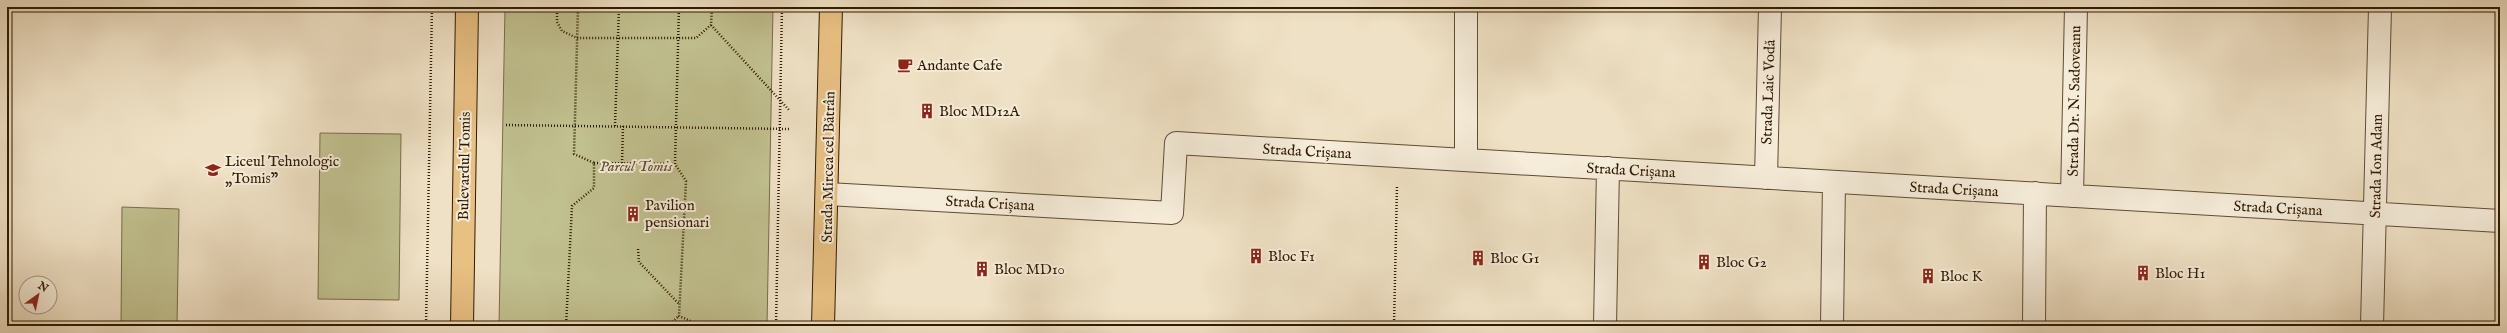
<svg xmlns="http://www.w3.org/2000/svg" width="2507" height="333" viewBox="0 0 2507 333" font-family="'IM FELL English',serif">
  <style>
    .green { fill: #c1c08f; stroke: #786d48 }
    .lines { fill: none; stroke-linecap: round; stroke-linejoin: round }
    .minor-casing { stroke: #604c32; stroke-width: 24 }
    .major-casing { stroke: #301a01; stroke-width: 24 }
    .path { stroke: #301a01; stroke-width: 2.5; stroke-dasharray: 1 2; stroke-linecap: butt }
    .minor { stroke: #f5ecd9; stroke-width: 22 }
    .major { stroke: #e8c082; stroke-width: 22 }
    .labels { text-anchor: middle; stroke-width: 4; stroke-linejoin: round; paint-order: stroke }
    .poi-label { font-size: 15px; fill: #301a01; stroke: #f5ecd9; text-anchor: start }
    .street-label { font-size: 15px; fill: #301a01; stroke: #f5ecd9 }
    .park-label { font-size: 15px; font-style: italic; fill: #5c4c2c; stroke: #f5ecd9 }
  </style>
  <rect width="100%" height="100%" fill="#efe1c5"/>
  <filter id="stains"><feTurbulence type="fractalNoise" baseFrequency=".005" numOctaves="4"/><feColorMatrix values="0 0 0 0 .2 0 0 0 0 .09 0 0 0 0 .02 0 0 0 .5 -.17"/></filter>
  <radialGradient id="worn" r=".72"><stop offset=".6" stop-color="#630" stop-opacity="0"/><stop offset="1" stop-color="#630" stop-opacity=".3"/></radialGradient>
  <path class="green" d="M505,7H773L767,326H499Z
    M320,133L401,134L399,300L318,299Z
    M122,207L179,209L177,326H121Z"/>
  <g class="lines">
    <g class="minor-casing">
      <path id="minor" d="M1466,7V160
        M1766,178L1770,7
        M827,194L1172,213L1176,143L2500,221
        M2072,196L2076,7
        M1605,326L1608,168
        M1832,326L1834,182
        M2034,326L2035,193
        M2372,326L2380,7"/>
    </g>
    <g class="major-casing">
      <path id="major" d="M462,326L467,7
        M823,326L831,7"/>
    </g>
    <path class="path" d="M557,7V22L562,31L577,38H696L711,25L712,7
      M679,7L675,164L686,181L679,316L702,326
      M711,25L789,110
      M506,125L789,129
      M615,126L619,7
      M594,163L675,164
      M622,163L623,126
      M638,249L639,262L679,304
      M426,326L432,7
      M566,326L572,206L594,188V163L574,154L578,7
      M668,326L679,316
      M776,326L782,7
      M1394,326L1397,185"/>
    <use href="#minor" class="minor"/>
    <use href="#major" class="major"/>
  </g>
  <defs>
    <g id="cafe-bare" transform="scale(1.2)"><path d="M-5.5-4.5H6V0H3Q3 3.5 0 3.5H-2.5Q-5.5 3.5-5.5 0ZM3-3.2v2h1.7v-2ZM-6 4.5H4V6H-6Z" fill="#8f2418" stroke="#f5ecd9" stroke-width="2.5" paint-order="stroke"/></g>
    <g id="building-bare" transform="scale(1.2)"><path d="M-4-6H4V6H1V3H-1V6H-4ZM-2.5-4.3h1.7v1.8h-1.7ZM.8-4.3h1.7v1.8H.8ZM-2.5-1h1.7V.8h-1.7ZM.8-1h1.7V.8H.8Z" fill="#8f2418" stroke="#f5ecd9" stroke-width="2.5" paint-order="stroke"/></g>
    <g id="school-bare" transform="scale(1.2)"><path d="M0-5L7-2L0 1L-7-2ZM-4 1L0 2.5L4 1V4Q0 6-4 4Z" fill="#8f2418" stroke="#f5ecd9" stroke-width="2.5" paint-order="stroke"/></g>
  </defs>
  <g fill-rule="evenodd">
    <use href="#cafe-bare" x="905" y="65"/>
    <use href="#building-bare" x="927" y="111"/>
    <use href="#school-bare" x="213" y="170"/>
    <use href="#building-bare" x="633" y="214"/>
    <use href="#building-bare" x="1256" y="256"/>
    <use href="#building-bare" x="1478" y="258"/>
    <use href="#building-bare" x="1704" y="262"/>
    <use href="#building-bare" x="982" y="269"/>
    <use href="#building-bare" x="2143" y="273"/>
    <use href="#building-bare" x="1928" y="276"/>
  </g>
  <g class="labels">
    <g class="poi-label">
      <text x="917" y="70">Andante Cafe</text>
      <text x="939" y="116">Bloc MD12A</text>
      <text x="225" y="166">Liceul Tehnologic<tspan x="225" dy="17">„Tomis”</tspan></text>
      <text x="645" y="210">Pavilion<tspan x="645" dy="17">pensionari</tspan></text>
      <text x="1268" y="261">Bloc F1</text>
      <text x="1490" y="263">Bloc G1</text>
      <text x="1716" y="267">Bloc G2</text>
      <text x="994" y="274">Bloc MD10</text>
      <text x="2155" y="278">Bloc H1</text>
      <text x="1940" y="281">Bloc K</text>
    </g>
    <g class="street-label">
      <text transform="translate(1768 92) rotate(-88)" y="5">Strada Laic Vodă</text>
      <text transform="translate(2074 101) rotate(-89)" y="5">Strada Dr. N. Sadoveanu</text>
      <text transform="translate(1307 151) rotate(3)" y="5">Strada Crișana</text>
      <text transform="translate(464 166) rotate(-89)" y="5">Bulevardul Tomis</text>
      <text transform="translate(2376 166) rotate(-89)" y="5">Strada Ion Adam</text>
      <text transform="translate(828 167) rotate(-89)" y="5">Strada Mircea cel Bătrân</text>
      <text transform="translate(1631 170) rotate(3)" y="5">Strada Crișana</text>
      <text transform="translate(1954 189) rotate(3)" y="5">Strada Crișana</text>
      <text transform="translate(990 203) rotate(3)" y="5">Strada Crișana</text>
      <text transform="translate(2278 208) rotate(3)" y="5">Strada Crișana</text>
    </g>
    <g class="park-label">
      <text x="636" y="171">Parcul Tomis</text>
    </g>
  </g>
  <rect width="2507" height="333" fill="none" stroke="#efe1c5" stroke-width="24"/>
  <rect x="8" y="8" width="2491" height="317" fill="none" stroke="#301a01" stroke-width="2"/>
  <rect x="12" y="12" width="2483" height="309" fill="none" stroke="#301a01"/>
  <g transform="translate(38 295) rotate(33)"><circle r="19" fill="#f5ecd9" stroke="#a69883"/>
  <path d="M0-3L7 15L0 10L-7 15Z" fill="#8f2418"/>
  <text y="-6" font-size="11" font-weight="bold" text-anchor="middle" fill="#301a01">N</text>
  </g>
  <rect width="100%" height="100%" filter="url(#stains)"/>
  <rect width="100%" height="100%" fill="url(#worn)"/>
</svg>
